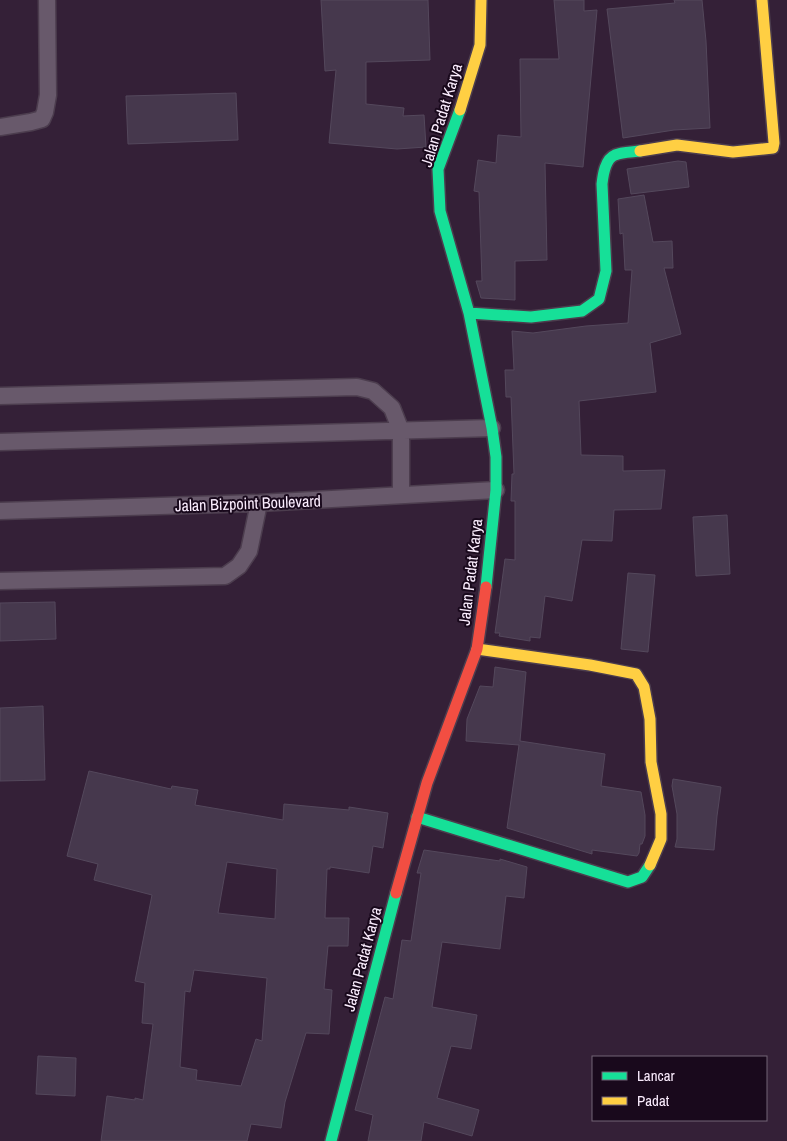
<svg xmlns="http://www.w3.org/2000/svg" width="787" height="1141" viewBox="0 0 787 1141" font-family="'Archivo Narrow',sans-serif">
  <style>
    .building { fill: #46384d; stroke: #54485c; fill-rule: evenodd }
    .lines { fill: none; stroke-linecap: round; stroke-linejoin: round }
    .lane-casing { stroke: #4c3d4e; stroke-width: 19 }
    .fast-casing { stroke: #4c3d4e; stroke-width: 14 }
    .slow-casing { stroke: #4c3d4e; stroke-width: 14 }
    .jam-casing { stroke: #4c3d4e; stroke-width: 14 }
    .lane { stroke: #68596b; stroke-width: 16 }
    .fast { stroke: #16e098; stroke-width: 11 }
    .slow { stroke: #ffcf43; stroke-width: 11 }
    .jam { stroke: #f24e42; stroke-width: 11 }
    .labels { text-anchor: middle; stroke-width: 4; stroke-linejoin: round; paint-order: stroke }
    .street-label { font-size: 16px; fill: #fbedfe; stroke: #19091c }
  </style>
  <rect width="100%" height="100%" fill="#342037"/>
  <path class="building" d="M321,0H428L430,60L366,62V104L404,108L403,116L424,115L426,147L397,149L329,143L336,70L325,71Z
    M554,0H584V11L597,10L583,167L545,163L547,260L515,261V300L481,298L476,281H482L479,192L474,191L478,160L496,163L498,135L521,137L520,59H559Z
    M674,0H702L706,41L710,128L674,130L623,138L607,9L675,3Z
    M236,93L238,140L128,144L126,96Z
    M678,161L686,162L689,187L631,194L627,169Z
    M644,195L653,242L672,241L673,268H664L681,334L650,343L656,392L579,401L581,455L623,456V471L665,470L661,509L614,510L612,541L582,540L572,601L545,596L540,638L530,637V641L499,636L500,633H495L505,559L515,560V501H511L512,474H514L511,397H506L505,370H514L512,331L533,333L586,326L628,323L632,270H625L623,233L620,234L618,199Z
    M727,515L730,574L696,576L693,517Z
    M628,573L655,575L648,652L621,649Z
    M55,602L56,639L0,641V603Z
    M495,667L526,672L520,741L605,754L601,786L641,792L645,815V836L642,844H640L639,853L637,856L592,850V854L507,828L519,745L466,741L467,719L480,686L493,687Z
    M43,706L45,780L0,781V708Z
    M89,771L171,789L172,786L198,790L195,805L283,820L284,804L349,810V807L388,813L383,848L373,846L369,873L330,867V869H327L325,918H349L348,946H328L324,989L332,990L329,1034L306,1033L285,1102L281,1128L251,1124L247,1141H101L107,1096L135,1100V1098L143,1100L153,1024L142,1023L145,983L135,981L152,895L94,880L98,864L67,856ZM227,862L277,869L275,919L218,913ZM194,970L267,978L262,1041L256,1039L241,1086L196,1080L197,1070L180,1067L185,991L190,992Z
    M673,779L721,787L717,816L714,850L675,847L677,839V814L672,786Z
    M424,850L500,861V859L527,867L524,898L506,896L500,949L442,942L432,1007L477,1015L471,1049L451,1046L437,1098L479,1110L472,1136L424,1122L421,1141H368L373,1115L355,1110L385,997L393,999L402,940L411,941L421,873H417Z
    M38,1056L76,1058L75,1096L36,1094Z"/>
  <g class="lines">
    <g class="lane-casing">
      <path id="lane" d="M0,127L31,122L42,119L45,112L48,95L47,0
        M0,396L357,387L373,391L392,408L401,431V495
        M0,442L492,428
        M0,511L259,503L496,490
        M0,581L225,576L239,566L249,551L259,503"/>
    </g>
    <g class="fast-casing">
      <path id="fast" d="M460,110L438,169L440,211L469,313L492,428L496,457V490L486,587
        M469,313L531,317L582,311L599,299L606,271L602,184C603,175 605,159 615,155C621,152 633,152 640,151
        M417,817L628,882L642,877L650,865
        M331,1141L396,893"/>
    </g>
    <g class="slow-casing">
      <path id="slow" d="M460,110L480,45L481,0
        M640,151L677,145L733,152L773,148L774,143L762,0
        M477,649L590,665L636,674L644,687L650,719L651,762L661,814V839L650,865"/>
    </g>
    <g class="jam-casing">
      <path id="jam" d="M396,893L427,783L477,649L486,587"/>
    </g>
    <use href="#lane" class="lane"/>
    <use href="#fast" class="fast"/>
    <use href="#slow" class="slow"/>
    <use href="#jam" class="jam"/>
  </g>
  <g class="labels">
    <g class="street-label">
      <text transform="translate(441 115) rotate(-73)" y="6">Jalan Padat Karya</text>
      <text transform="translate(248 503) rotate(-2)" y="6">Jalan Bizpoint Boulevard</text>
      <text transform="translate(470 572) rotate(-83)" y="6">Jalan Padat Karya</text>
      <text transform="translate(362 959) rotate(-75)" y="6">Jalan Padat Karya</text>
    </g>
  </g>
  <rect x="592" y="1056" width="175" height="65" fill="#19091c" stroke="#736476"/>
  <rect x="602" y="1072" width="25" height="8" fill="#16e098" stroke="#736476"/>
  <text x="637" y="1081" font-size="15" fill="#fbedfe">Lancar</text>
  <rect x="602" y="1097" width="25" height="8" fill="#ffcf43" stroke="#736476"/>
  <text x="637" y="1106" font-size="15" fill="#fbedfe">Padat</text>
</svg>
